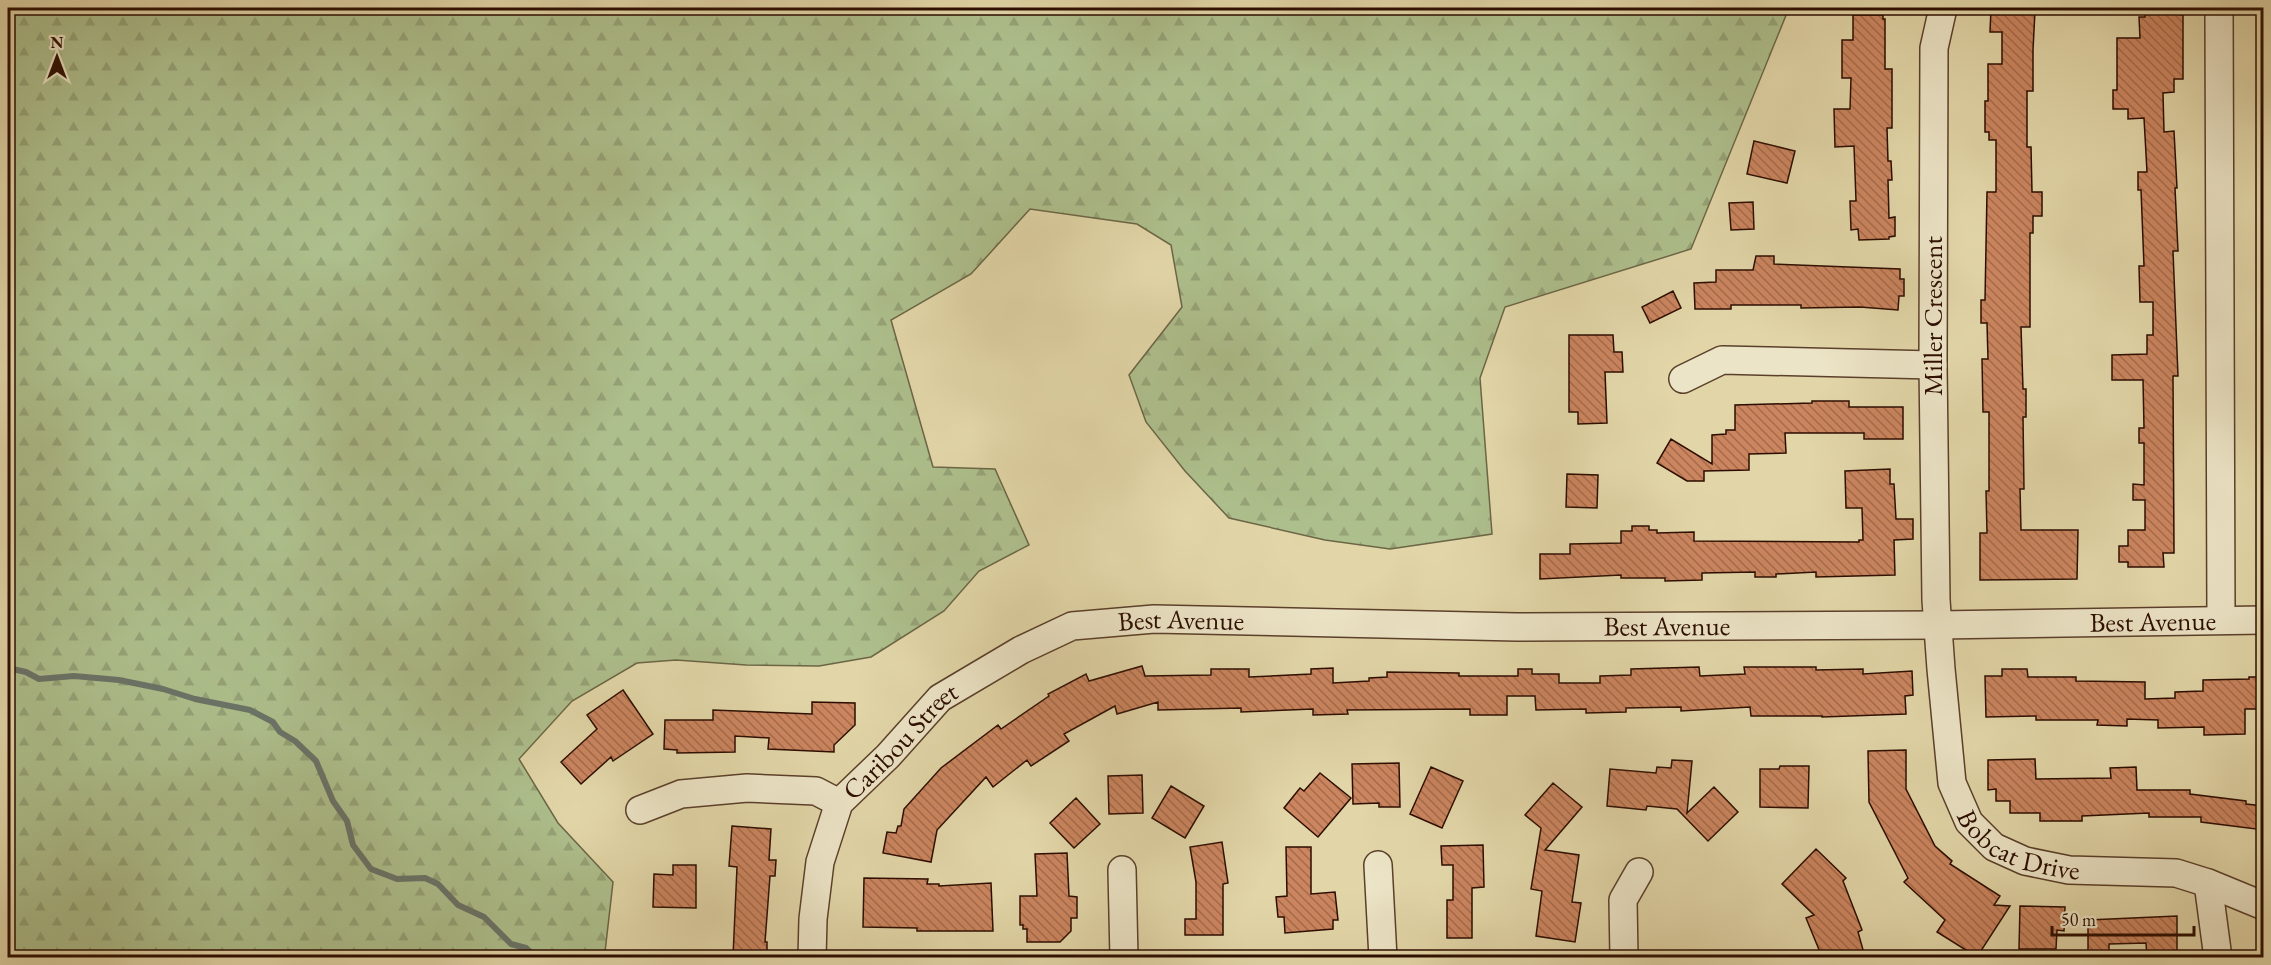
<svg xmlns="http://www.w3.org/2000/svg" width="2271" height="965" viewBox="0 0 2271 965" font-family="'EB Garamond',serif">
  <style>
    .forest { fill: url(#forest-firs); stroke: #6c6646; stroke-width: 1.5 }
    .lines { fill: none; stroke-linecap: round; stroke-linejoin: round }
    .stream { stroke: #6b7468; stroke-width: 6 }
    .building { fill: url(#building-back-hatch); stroke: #2c0d00; stroke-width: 1.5 }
    .minor-casing { stroke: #5a3f2a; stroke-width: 30 }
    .minor { stroke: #ece4c6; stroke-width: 27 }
    .labels { text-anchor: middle; stroke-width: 4.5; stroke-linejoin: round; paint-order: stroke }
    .street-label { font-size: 27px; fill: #2c0d00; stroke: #ece4c6 }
  </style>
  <defs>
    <pattern id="forest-firs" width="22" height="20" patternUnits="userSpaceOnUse" patternTransform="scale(1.5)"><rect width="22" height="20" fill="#adbf8c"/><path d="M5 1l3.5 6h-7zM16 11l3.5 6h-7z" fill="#95a377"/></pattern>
    <pattern id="building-back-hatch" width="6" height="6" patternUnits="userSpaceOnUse" patternTransform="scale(1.5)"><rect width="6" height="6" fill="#cb855f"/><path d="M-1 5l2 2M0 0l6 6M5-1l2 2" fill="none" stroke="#a56b4c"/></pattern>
  </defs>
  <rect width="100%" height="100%" fill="#e2d6a8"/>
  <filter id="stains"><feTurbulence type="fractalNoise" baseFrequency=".00333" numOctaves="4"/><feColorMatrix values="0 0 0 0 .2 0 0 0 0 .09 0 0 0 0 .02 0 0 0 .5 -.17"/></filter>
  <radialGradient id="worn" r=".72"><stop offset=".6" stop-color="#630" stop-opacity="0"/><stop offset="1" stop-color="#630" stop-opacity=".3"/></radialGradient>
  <path class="forest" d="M8,8H1789L1691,249L1505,307L1480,378L1492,534L1390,549L1325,540L1229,518L1185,471L1146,422L1129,375L1182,307L1171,245L1137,224L1030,209L971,274L891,320L933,467L995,469L1029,545L979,571L944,611L871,657L819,666L746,665L676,660L637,663L572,701L519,759L558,823L613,882L605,952L588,958L8,957Z"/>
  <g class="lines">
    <path class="stream" d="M8,668L26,672L39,679L74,676L119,680L163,689L195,699L250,710L273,722L280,732L295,741L316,761L333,801L347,821L353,845L371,869L397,879L425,878L438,884L458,905L484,917L511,944L526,948L537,958"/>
  </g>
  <path class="building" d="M1991,9L2035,11L2033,50V91H2027V147H2031L2032,192H2042V216H2033V233H2030V327H2021L2023,389H2026V417H2023L2024,489H2020L2021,530H2078L2077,579L1980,580V533H1987L1986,491H1989V412H1983L1982,359H1988L1987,323H1981V300H1985L1987,192H1996V140H1989V132H1985V101H1988V64H2002V32H1990Z
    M2180,9V15H2183V79H2174V92L2163,93L2164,132L2174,131L2177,188H2175L2178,251H2173L2178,376H2173L2174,553H2163L2164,567H2128V562H2119V546H2128V530H2145V500H2133V484L2144,485V443H2139V428H2144L2143,380H2112V355L2147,354V335H2153V302H2140L2139,266H2144L2141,190H2138V172H2147L2144,118L2128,119V109H2113V90H2117V38H2140L2139,17H2145V10Z
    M1853,15H1883V19H1885V69H1892V128H1887L1888,161H1891L1892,180H1888L1889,218L1895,217V236L1889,237V239L1859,240L1858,229L1851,230L1850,201H1856L1854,146L1835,147L1834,109H1850L1851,78H1842V40H1853Z
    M1754,141L1795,151L1787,183L1747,174Z
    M1753,202L1754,229L1731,230L1729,203Z
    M1756,256H1774V264L1900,269V279H1904V296H1899L1898,310L1860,307L1801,308V305H1731V309H1695L1694,283L1716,282V270H1753Z
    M1673,291L1681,308L1650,323L1642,307Z
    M1569,335H1613L1614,352H1622L1623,372H1605L1607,423L1578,424V412H1569Z
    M1812,401H1849V407H1903V439H1864V433H1785L1786,453L1749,454V470L1704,471V481H1687L1657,463L1671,439L1712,464V435L1726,434V430H1735V405L1812,403Z
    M1890,469V484H1894L1896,519H1913V539L1894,540L1895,575L1816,577V572L1776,574V577H1755V572L1702,573V580L1665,581V578H1621V575L1540,579V554H1570V544L1621,543V531H1632V526H1649V530H1657V533L1694,532V541L1859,542V540H1863L1862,508H1846L1845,471Z
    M1567,474L1598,475L1597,508L1566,507Z
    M1142,666L1145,676L1211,675V669H1249V677L1311,674V669L1333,668V683L1369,681V678L1387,677V672L1459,673V676H1518V669H1532V674H1559V683H1600V676L1631,675V669L1699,667L1700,676L1745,674L1744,667H1816V670L1863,669V674L1912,671L1913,695L1905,696L1906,714L1822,717V716H1751L1750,707L1681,711V707L1626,708V712L1586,713V709L1536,710L1535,696H1507V715H1470V709L1347,710L1348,714L1313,715V709L1241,712V708L1158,710V702L1117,714L1115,706L1064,734L1069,741L1031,766L1027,760L993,787L986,777L937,830L931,862L883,853L887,832L896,833L898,826H901L904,809L941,768L998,725L1001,729L1049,696L1048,694L1086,674L1089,681Z
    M2002,669H2027L2028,677H2076V681L2145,682V699L2175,698V692L2203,691V680L2249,679V677H2264V709H2245V734L2204,735V727L2158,728V720L2127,719V726L2097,725L2098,720H2036V716L1986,717L1985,676H2002Z
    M623,690L653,734L613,761L611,757L581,784L561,762L597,729L587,715Z
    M812,702L855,703V725L834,745V752L768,749L769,738L735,736V752L677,753V750L664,749L665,720H713V710L812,714Z
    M1906,750V789L1935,846L1952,861L1950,864L2000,896L1994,905L2010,906L1977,957L1937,932L1945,920L1904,882L1908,878L1869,802L1868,751Z
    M2035,759L2036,779L2111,778L2110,768L2136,767L2137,790H2190V794L2246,801V804L2264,806V830L2201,822V817H2149V813L2082,816V821H2040V813H2010V801H1996V789L1988,790V760Z
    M1672,760L1692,761L1687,813L1714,787L1738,812L1708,841L1677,809L1647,806L1646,810L1607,806L1610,769L1656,773L1657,767L1671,768Z
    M1399,763L1400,807H1379V803L1353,804L1352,764Z
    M1780,766H1809L1808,808L1760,807V769H1779Z
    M1431,767L1463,781L1442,828L1410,814Z
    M1320,773L1351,798L1318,837L1284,808L1300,788L1304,791Z
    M1142,775L1143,813L1109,814L1108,776Z
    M1553,783L1582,807L1545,850L1579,855L1572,902L1581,903L1575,942L1536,936L1542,891L1531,889L1541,828L1525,815Z
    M1171,786L1204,806L1185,838L1152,818Z
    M1076,798L1100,824L1074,848L1050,823Z
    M732,826L771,829L769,860H776L775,876H770L765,942H767V957H733L737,867L729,866Z
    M1222,842L1228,883L1223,884V935H1185V919H1196V882L1190,847Z
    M1483,845L1484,887L1472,888V938H1447V900H1453V865H1442L1441,846Z
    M1286,847H1311V894L1335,892L1338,920H1333V929L1285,933L1284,917H1278L1276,897L1287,896Z
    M1816,849L1846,878L1843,881L1862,930L1858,932L1865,957H1822L1806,918L1814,915L1782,884Z
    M1067,853L1069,896L1077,897V918H1071V931L1060,942H1027V929H1023V925H1020V896H1037L1035,854Z
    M673,865H696V908L653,907L654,874L673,875Z
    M864,878L928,879L927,884H939V886L991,883L993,931H917V928L863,927Z
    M2020,906L2065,907L2064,931L2057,930L2056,949H2019Z
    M2177,916V957H2147L2146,943L2109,944V955H2088V920Z"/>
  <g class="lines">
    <g class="minor-casing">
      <g id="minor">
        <path id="s1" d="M1943,8L1934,48L1933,365L1936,600L1941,669L1952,783L1969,822L1994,847L2025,861L2069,870L2176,873L2208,883L2264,906"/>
        <path d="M2219,8L2221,619"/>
        <path d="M1683,379L1722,360L1933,365"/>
        <path d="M640,810L681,794L747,788L816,791L839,803"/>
        <path d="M1378,865L1383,958"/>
        <path d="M1122,870L1124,958"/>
        <path d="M2208,883L2218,958"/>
        <path id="s2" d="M812,958L813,919L820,862L839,803L888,756L940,698L1021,650L1072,626L1154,619L1517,627L1938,625L2264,620"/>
        <path d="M1624,958L1623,900L1639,872"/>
      </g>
    </g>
    <use href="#minor" class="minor"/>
  </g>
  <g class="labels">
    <g class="street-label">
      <text transform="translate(1933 316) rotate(-90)" y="9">Miller Crescent</text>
      <text dy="9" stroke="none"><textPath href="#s2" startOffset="1536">Best Avenue</textPath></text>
      <text dy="9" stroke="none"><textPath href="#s2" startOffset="564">Best Avenue</textPath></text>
      <text dy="9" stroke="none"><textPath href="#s2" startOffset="1050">Best Avenue</textPath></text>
      <text dy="9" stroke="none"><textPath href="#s2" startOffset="246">Caribou Street</textPath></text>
      <text dy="9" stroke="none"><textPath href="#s1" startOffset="876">Bobcat Drive</textPath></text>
    </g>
  </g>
  <rect width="2271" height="965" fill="none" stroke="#e2d6a8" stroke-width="30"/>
  <rect x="9" y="9" width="2253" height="947" fill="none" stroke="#2c0d00" stroke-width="3"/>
  <rect x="15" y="15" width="2241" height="935" fill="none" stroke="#2c0d00" stroke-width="1.5"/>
  <g transform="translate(57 57)" stroke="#ece4c6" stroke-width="4.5" paint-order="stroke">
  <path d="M0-4.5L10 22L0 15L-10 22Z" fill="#2c0d00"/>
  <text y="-9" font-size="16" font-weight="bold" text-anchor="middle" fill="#2c0d00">N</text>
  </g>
  <path d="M2052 926v9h142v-9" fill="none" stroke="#2c0d00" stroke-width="3"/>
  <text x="2061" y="926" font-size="18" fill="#2c0d00" stroke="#ece4c6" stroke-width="4.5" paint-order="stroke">50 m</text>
  <rect width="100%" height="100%" filter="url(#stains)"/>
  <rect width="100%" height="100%" fill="url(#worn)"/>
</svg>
